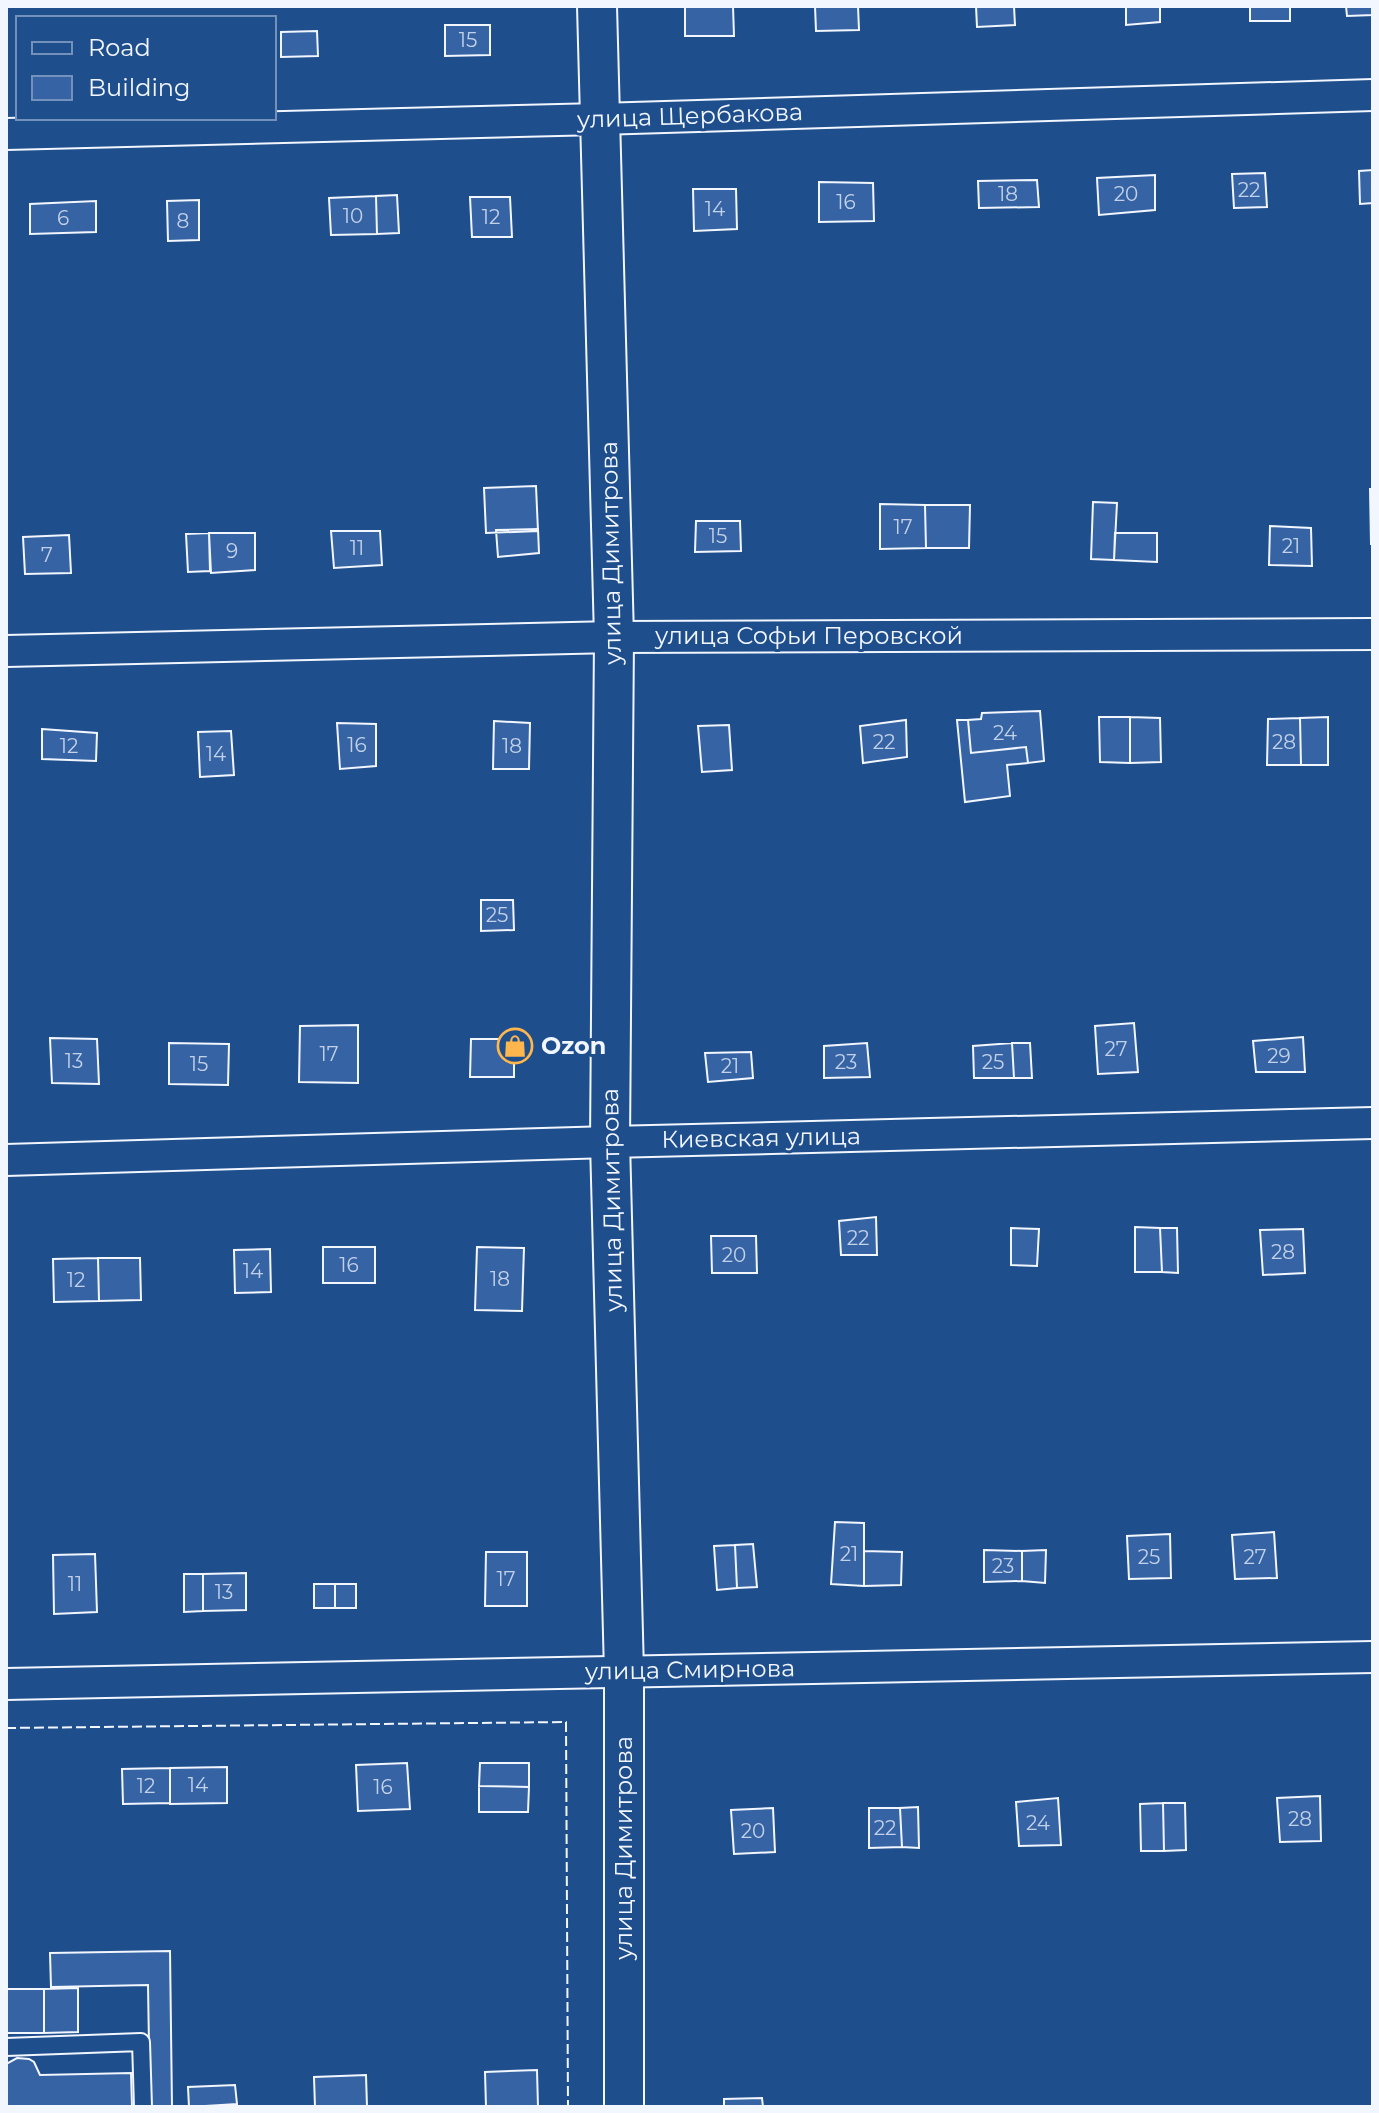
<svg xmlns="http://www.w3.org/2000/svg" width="1379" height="2113" viewBox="0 0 1379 2113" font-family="Montserrat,sans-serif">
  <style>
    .building { fill: #3563a3; stroke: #f2f6ff; stroke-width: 2 }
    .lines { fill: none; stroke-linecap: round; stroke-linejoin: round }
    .service-casing { stroke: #f2f6ff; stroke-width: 20 }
    .minor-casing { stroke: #f2f6ff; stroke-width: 34 }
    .tertiary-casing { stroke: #f2f6ff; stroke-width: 42 }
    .service { stroke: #1f4e8c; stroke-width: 16 }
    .minor { stroke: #1f4e8c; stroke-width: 30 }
    .tertiary { stroke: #1f4e8c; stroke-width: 38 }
    .fence { stroke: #f2f6ff; stroke-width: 2; stroke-dasharray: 10 4; stroke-linecap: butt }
    .labels { text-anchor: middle; stroke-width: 6; stroke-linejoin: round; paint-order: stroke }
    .number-label { font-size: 20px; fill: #c3d1e8 }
    .street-label { font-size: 24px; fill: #f2f6ff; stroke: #1f4e8c }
    .poi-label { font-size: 24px; font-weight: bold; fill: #f2f6ff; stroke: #1f4e8c; text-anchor: start }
  </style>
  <rect width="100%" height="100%" fill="#1f4e8c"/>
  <path class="building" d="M685,6H733L734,36H685Z
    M815,6H858L859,30L816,31Z
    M976,6H1014L1015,25L977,27Z
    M1126,6H1160V22L1126,25Z
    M1250,6H1290V21H1250Z
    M1346,6H1373V15L1347,16Z
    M445,25H490V55L445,56Z
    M317,31L318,56L281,57V32Z
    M1373,170V203L1360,204L1359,171Z
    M1265,173L1267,207L1234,208L1232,174Z
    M1155,175V210L1099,215L1097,178Z
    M1037,180L1039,207L979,208L978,181Z
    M819,182L873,183L874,221L819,222Z
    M693,189H736L737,229L694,231Z
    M397,195L399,233L377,234L376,196Z
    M376,196L377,234L331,235L329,198Z
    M470,197H510L512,237H472Z
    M199,200V240L168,241L167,201Z
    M96,201V232L30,234V204Z
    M536,486L538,531L486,533L484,488Z
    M1370,489H1373V544H1371Z
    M1093,502L1117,503L1114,560L1091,559Z
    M880,504L925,505L926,548L880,549Z
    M925,505H970L969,548H926Z
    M696,521H740L741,551L695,552Z
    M1270,526L1311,528L1312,566L1269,565Z
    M538,529L539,553L498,557L496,530Z
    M331,531H380L382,565L334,568Z
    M209,533H255V570L211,573Z
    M209,533L210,571L188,572L186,534Z
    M1115,533H1157V562L1114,560Z
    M69,535L71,573L25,574L23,537Z
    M1040,711L1044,761L1028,763L1026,747L971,753L968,720L981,719L982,713Z
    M1099,717H1130V763L1100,762Z
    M1130,717L1160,718L1161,762L1130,763Z
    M1328,717V765H1301L1300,718Z
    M1300,718L1301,765H1267L1268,719Z
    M906,720L907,757L863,763L860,726Z
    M957,720H968L971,753L1026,747L1028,763L1007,765L1010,796L965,802Z
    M494,721L530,723L529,769H493Z
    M337,723L376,724V766L340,769Z
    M729,725L732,770L702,772L698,726Z
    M42,729L97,733L96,761L42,759Z
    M231,731L234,775L200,777L198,732Z
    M481,900H513L514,930L481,931Z
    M1134,1023L1138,1072L1098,1074L1095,1026Z
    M358,1025V1083L299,1082L300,1026Z
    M1303,1037L1305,1072H1256L1253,1041Z
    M50,1038L97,1039L99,1084L52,1083Z
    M471,1039H514V1077H470Z
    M169,1043L229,1044L228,1085L169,1084Z
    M867,1043L870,1077L824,1078V1046Z
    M1012,1043L1014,1078H974L973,1046Z
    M1012,1043H1030L1032,1078H1014Z
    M751,1052L753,1078L708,1082L705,1053Z
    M876,1217L877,1255H841L839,1221Z
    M1135,1227L1160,1228L1162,1272H1135Z
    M1011,1228L1039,1229L1037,1266L1011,1265Z
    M1160,1228H1177L1178,1273L1162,1272Z
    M1303,1229L1305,1273L1263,1275L1260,1230Z
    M711,1236H756L757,1273H712Z
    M323,1247H375V1283H323Z
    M477,1247L524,1248L522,1311L475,1310Z
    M270,1249L271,1292L235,1293L234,1250Z
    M98,1258L99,1301L54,1302L53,1259Z
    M98,1258H140L141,1300L99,1301Z
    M835,1522L864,1523V1586L831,1584Z
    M1274,1532L1277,1578L1235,1579L1232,1535Z
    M1170,1534L1171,1578L1129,1579L1127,1536Z
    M753,1544L757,1587L737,1588L735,1545Z
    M735,1545L737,1588L717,1590L714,1546Z
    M984,1550L1022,1551V1581L984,1582Z
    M1046,1550L1045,1583L1022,1581V1551Z
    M864,1551L902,1552L901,1585L864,1586Z
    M486,1552H527V1606H485Z
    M95,1554L97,1612L54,1614L53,1555Z
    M246,1573V1610L203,1611V1574Z
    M184,1574H203V1611L184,1612Z
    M314,1584H335V1608H314Z
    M335,1584H356V1608H335Z
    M407,1763L410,1809L358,1811L356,1765Z
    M480,1763H529V1787L479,1786Z
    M227,1767V1803L170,1804V1768Z
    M170,1768V1803L123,1804L122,1769Z
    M479,1786L529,1787L528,1812H479Z
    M1320,1796L1321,1841L1280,1842L1277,1798Z
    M1058,1798L1061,1845L1019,1846L1016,1802Z
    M1163,1803H1185L1186,1850L1164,1851Z
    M1163,1803L1164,1851H1141L1140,1804Z
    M918,1807L919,1848L902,1847L900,1808Z
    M773,1808L775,1852L734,1854L731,1810Z
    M869,1808H900L902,1847L869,1848Z
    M170,1951L172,2107H150L148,1985L51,1987L50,1953Z
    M78,1988V2032L44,2033V1989Z
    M6,1989H44V2033H6Z
    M17,2058L29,2059L34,2062L40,2075L131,2073L132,2107H6V2064Z
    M537,2070L538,2107H486L485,2072Z
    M366,2075L367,2107H315L314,2077Z
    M235,2085L237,2104L189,2107L188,2087Z
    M762,2098L763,2107H724V2099Z"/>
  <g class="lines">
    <g class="service-casing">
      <path id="service" d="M6,2047L141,2042L143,2107"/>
    </g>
    <g class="minor-casing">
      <path id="minor" d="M6,134L599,119L1373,95
        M6,651L614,637L1373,634
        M6,1160L610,1142L1373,1123
        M6,1684L1373,1657"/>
    </g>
    <g class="tertiary-casing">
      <path id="tertiary" d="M597,6L614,637L610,1142L624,1672V2107"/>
    </g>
    <use href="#service" class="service"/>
    <use href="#minor" class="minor"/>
    <use href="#tertiary" class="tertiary"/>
    <path class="fence" d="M6,1728L566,1722L568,2107"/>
  </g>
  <defs>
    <g id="shop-ring" transform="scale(1.8)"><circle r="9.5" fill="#1f4e8c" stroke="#ffb74d" stroke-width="1.5"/><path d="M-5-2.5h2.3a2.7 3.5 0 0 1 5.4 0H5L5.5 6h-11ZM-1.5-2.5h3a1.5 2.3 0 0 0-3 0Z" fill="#ffb74d"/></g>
  </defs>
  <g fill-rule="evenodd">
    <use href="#shop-ring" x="515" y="1046"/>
  </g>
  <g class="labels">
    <g class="number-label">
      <text x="468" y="47">15</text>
      <text x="1249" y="197">22</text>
      <text x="1008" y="201">18</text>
      <text x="1126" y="201">20</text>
      <text x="846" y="209">16</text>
      <text x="715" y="216">14</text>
      <text x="353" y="223">10</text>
      <text x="491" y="224">12</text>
      <text x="63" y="225">6</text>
      <text x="183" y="228">8</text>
      <text x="903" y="534">17</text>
      <text x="718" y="543">15</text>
      <text x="1291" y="553">21</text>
      <text x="357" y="555">11</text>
      <text x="232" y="558">9</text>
      <text x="47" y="562">7</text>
      <text x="1005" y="740">24</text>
      <text x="884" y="749">22</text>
      <text x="1284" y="749">28</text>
      <text x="357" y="752">16</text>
      <text x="69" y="753">12</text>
      <text x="512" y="753">18</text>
      <text x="216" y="761">14</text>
      <text x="497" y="922">25</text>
      <text x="1116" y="1056">27</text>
      <text x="329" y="1061">17</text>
      <text x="1279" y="1063">29</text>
      <text x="74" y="1068">13</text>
      <text x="846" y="1069">23</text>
      <text x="993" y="1069">25</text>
      <text x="199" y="1071">15</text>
      <text x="730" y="1073">21</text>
      <text x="858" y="1245">22</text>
      <text x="1283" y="1259">28</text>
      <text x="734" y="1262">20</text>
      <text x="349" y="1272">16</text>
      <text x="253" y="1278">14</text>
      <text x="500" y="1286">18</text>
      <text x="76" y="1287">12</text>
      <text x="849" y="1561">21</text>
      <text x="1149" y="1564">25</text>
      <text x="1255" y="1564">27</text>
      <text x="1003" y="1573">23</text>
      <text x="506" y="1586">17</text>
      <text x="75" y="1591">11</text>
      <text x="224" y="1599">13</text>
      <text x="198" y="1792">14</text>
      <text x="146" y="1793">12</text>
      <text x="383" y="1794">16</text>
      <text x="1300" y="1826">28</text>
      <text x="1038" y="1830">24</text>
      <text x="885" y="1835">22</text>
      <text x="753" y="1838">20</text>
    </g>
    <g class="street-label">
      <text transform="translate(690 116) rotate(-2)" y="8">улица Щербакова</text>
      <text transform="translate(611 553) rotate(-91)" y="8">улица Димитрова</text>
      <text x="809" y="644">улица Софьи Перовской</text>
      <text transform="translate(761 1138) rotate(-1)" y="8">Киевская улица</text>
      <text transform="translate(612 1200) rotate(-91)" y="8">улица Димитрова</text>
      <text transform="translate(690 1670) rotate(-1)" y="8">улица Смирнова</text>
      <text transform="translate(624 1848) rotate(-90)" y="8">улица Димитрова</text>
    </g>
    <g class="poi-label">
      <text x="541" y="1054">Ozon</text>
    </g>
  </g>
  <rect width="1379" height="2113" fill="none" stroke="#f2f6ff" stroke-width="16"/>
  <rect x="16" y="16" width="260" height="104" fill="#1f4e8c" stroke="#7391ba" stroke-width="2"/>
  <rect x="32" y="42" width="40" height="12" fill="#1f4e8c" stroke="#7391ba" stroke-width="2"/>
  <text x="88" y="56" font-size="24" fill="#f2f6ff">Road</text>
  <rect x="32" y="76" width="40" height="24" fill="#3563a3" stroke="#7391ba" stroke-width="2"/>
  <text x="88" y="96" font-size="24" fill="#f2f6ff">Building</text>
</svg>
